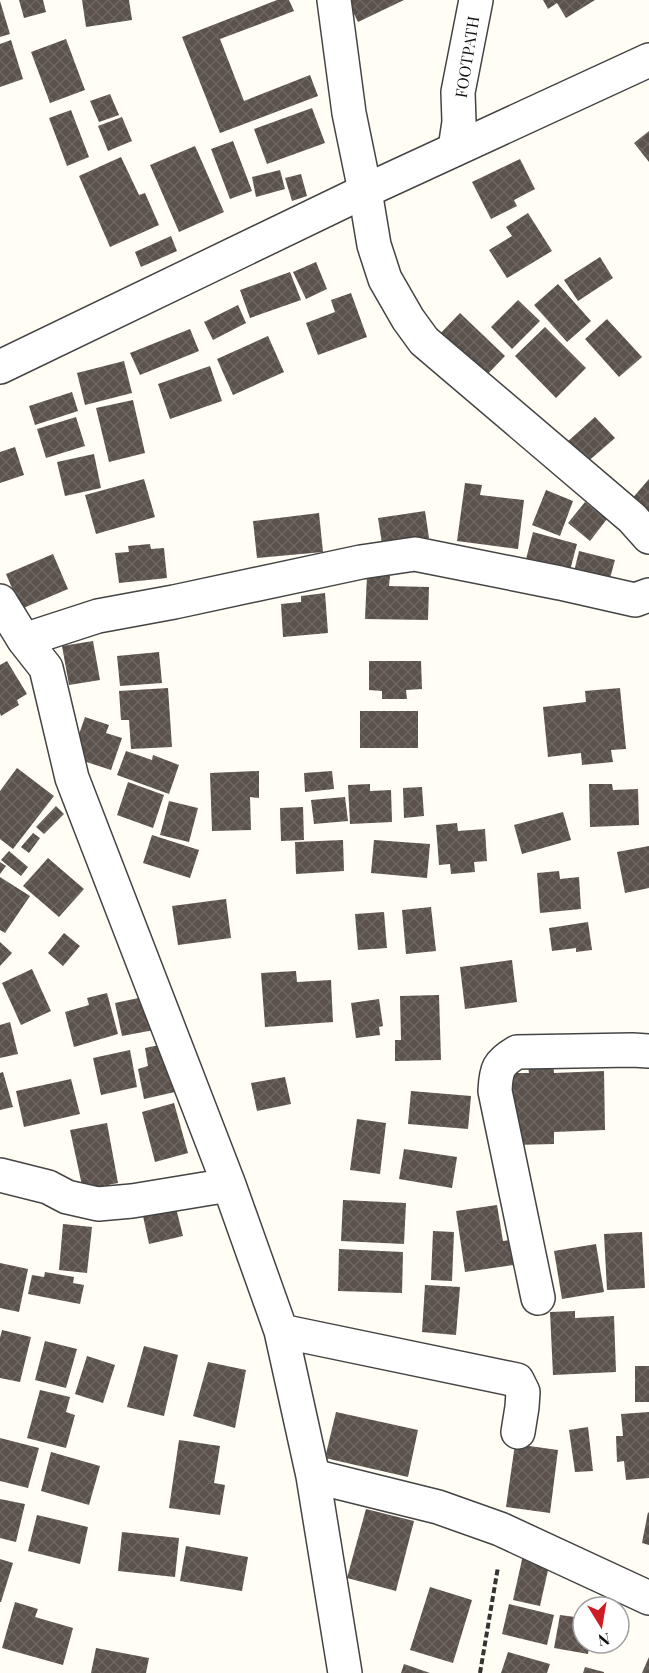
<svg xmlns="http://www.w3.org/2000/svg" width="649" height="1673" viewBox="0 0 649 1673" font-family="'Playfair Display',serif">
  <style>
    .building { fill: url(#building-cross-hatch) }
    .lines { fill: none; stroke-linecap: round; stroke-linejoin: round }
    .minor-casing { stroke: #444; stroke-width: 36 }
    .tertiary-casing { stroke: #444; stroke-width: 36 }
    .path { stroke: #333; stroke-width: 4; stroke-dasharray: 6 3; stroke-linecap: butt }
    .minor { stroke: #fff; stroke-width: 33 }
    .tertiary { stroke: #fff; stroke-width: 33 }
    .labels { text-anchor: middle; stroke-width: 6; stroke-linejoin: round; paint-order: stroke }
    .street-label { font-size: 16px; fill: #111; stroke: #fff }
  </style>
  <defs>
    <pattern id="building-cross-hatch" width="8" height="8" patternUnits="userSpaceOnUse" patternTransform="scale(1.5)"><rect width="8" height="8" fill="#5b524c"/><path d="M0 0l8 8M0 8l8-8" fill="none" stroke="#6e6662"/></pattern>
  </defs>
  <rect width="100%" height="100%" fill="#fffdf4"/>
  <path class="building" d="M19,0H43L46,12L24,18Z
    M82,0H129L132,20L86,27Z
    M277,0H289L294,11L220,39L244,101L310,75L318,96L220,133L182,37Z
    M347,0H404L358,22Z
    M543,0H595L566,18L557,3L548,9Z
    M0,1L10,34L0,37Z
    M66,39L85,90L50,103L31,52Z
    M11,40L23,79L0,87V44Z
    M110,94L119,115L99,122L90,101Z
    M312,108L325,143L267,164L254,129Z
    M71,110L89,157L67,166L49,118Z
    M122,117L132,141L108,151L98,126Z
    M649,131V162L634,143Z
    M233,141L252,191L230,199L211,149Z
    M195,146L224,212L179,232L150,165Z
    M121,157L139,195L145,193L159,225L110,247L79,176Z
    M520,159L535,189L514,200L517,206L491,219L472,182Z
    M280,170L285,189L256,197L252,177Z
    M301,174L307,196L292,201L285,178Z
    M528,213L552,251L507,278L489,250L512,236L506,227Z
    M171,236L177,251L141,267L135,252Z
    M600,257L613,278L578,301L564,280Z
    M316,262L327,289L306,299L293,272Z
    M290,272L301,300L250,318L240,290Z
    M558,284L591,321L567,342L534,305Z
    M351,293L367,337L318,355L306,323L335,312L331,300Z
    M518,300L540,321L512,349L491,327Z
    M238,305L246,323L213,340L204,322Z
    M460,313L505,356L481,381L436,338Z
    M607,319L642,357L619,377L585,339Z
    M545,327L586,368L556,398L515,356Z
    M190,329L199,351L140,375L130,353Z
    M268,336L284,372L233,395L217,359Z
    M124,361L132,393L85,405L77,373Z
    M210,366L222,401L170,419L158,384Z
    M72,392L78,411L35,425L29,406Z
    M133,400L145,453L109,462L96,408Z
    M76,417L85,446L46,458L37,429Z
    M595,417L615,438L585,464L566,443Z
    M15,447L24,475L0,483V452Z
    M94,454L101,488L65,496L57,462Z
    M144,479L155,517L96,534L85,495Z
    M649,479V518L630,501Z
    M465,483L482,485L480,495L524,500L518,549L457,541Z
    M546,490L573,501L560,536L532,525Z
    M585,502L607,519L590,541L568,523Z
    M425,511L429,538L382,544L378,518Z
    M319,513L323,552L257,558L253,521Z
    M533,532L577,544L568,578L524,567Z
    M150,544L151,549L164,548L167,578L119,583L115,553L129,552L128,546Z
    M579,551L615,560L607,589L572,580Z
    M53,554L68,589L21,609L6,574Z
    M367,575L390,576L389,586L429,587L428,620L365,619Z
    M325,593L328,633L283,637L281,604L301,602V596Z
    M93,641L100,680L69,685L62,646Z
    M159,652L162,683L120,686L117,656Z
    M7,661L27,694L17,700L19,705L1,716L0,713V665Z
    M369,661H421L422,689L406,690L407,699H382V691L369,690Z
    M168,688L172,747L131,749L129,720H121L119,691Z
    M620,688L626,749L611,750L613,762L582,765L581,753L548,757L543,707L586,702L585,691Z
    M360,711H418V748H360Z
    M85,717L109,725L106,733L122,738L111,770L71,757Z
    M126,751L152,760L153,755L179,765L169,794L117,775Z
    M17,768L54,796L13,849L0,839V791Z
    M259,771V798L250,797L251,830L212,831L210,773Z
    M332,771L334,789L305,792L304,773Z
    M128,782L164,795L153,828L117,815Z
    M370,784V791L391,790L392,822L350,824L348,785Z
    M589,784H612L613,790L638,789L639,825L590,827Z
    M422,787L424,816L404,818L403,788Z
    M345,797L348,821L314,824L311,800Z
    M169,801L198,808L189,842L160,835Z
    M56,806L64,814L44,834L36,827Z
    M303,807L304,840L281,841L280,808Z
    M563,812L571,840L522,854L514,825Z
    M457,823L458,831L485,829L487,861L474,862L475,872L451,874L450,864L439,865L436,825Z
    M33,833L40,838L29,853L21,847Z
    M152,835L199,850L190,878L143,863Z
    M343,840L344,871L296,874L295,842Z
    M374,840L430,844L427,878L371,873Z
    M649,846V888L625,893L617,852Z
    M9,851L28,867L21,876L1,860Z
    M48,858L84,889L59,917L23,886Z
    M0,862L6,866L0,874Z
    M559,871L560,879L579,877L581,909L540,913L537,873Z
    M0,877L30,896L5,933L0,930Z
    M226,899L231,938L178,945L172,906Z
    M431,907L436,951L406,954L402,910Z
    M384,912L387,948L358,950L355,914Z
    M588,922L592,950L576,952V948L552,951L549,928Z
    M64,933L80,946L63,966L48,953Z
    M0,942L12,953L0,966Z
    M512,960L517,1002L465,1009L460,967Z
    M32,969L51,1011L21,1025L2,983Z
    M296,971L297,982L331,980L333,1022L265,1027L261,973Z
    M107,993L118,1034L74,1047L65,1012L89,1005L87,998Z
    M439,995L441,1060L395,1061V1040H401L400,996Z
    M148,996L154,1030L122,1036L115,1003Z
    M379,999L383,1026L379,1027L380,1035L356,1038L351,1003Z
    M10,1022L18,1054L0,1058V1025Z
    M164,1044L175,1092L144,1099L138,1069L148,1066L145,1048Z
    M130,1050L137,1087L101,1095L93,1058Z
    M553,1064L554,1073L604,1071L605,1130L554,1132V1144L513,1145L511,1073H529L528,1066Z
    M3,1072L13,1107L0,1110V1073Z
    M285,1077L291,1104L257,1111L251,1083Z
    M71,1079L80,1114L24,1127L16,1091Z
    M411,1091L471,1096L468,1129L408,1124Z
    M174,1103L188,1153L155,1162L142,1112Z
    M357,1119L386,1123L380,1174L350,1170Z
    M107,1123L118,1183L83,1190L70,1130Z
    M404,1149L457,1157L452,1188L399,1179Z
    M343,1200L406,1203L404,1244L341,1241Z
    M497,1205L503,1241L510,1240L514,1265L465,1272L456,1211Z
    M176,1208L183,1236L149,1244L143,1216Z
    M63,1224L92,1227L87,1273L59,1270Z
    M433,1231L454,1232L452,1281L431,1280Z
    M642,1232L645,1288L607,1290L604,1234Z
    M596,1244L604,1292L562,1299L554,1251Z
    M339,1249L403,1252L402,1293L338,1291Z
    M0,1263L28,1269L19,1312L0,1308Z
    M45,1272L74,1277L73,1283L84,1285L80,1304L28,1294L32,1275L44,1277Z
    M425,1285L460,1287L456,1335L422,1332Z
    M575,1311V1318L614,1316L616,1372L553,1375L550,1312Z
    M2,1330L31,1337L20,1382L0,1378V1338Z
    M45,1341L77,1349L66,1388L35,1380Z
    M144,1346L178,1355L164,1416L127,1407Z
    M87,1356L115,1365L103,1403L75,1394Z
    M208,1362L246,1370L235,1428L193,1416Z
    M635,1366H649V1402H635Z
    M40,1390L70,1397L66,1412L75,1415L66,1448L27,1438Z
    M336,1412L418,1430L408,1477L325,1458Z
    M649,1412V1478L626,1480L624,1461L617,1462L616,1436H623L621,1414Z
    M588,1427L593,1471L575,1472L569,1430Z
    M0,1438L39,1448L28,1488L0,1481Z
    M179,1440L220,1446L214,1483L225,1485L220,1515L169,1508Z
    M515,1444L558,1450L550,1513L506,1507Z
    M51,1452L100,1466L89,1505L41,1491Z
    M0,1499L25,1504L16,1542L0,1538Z
    M366,1509L414,1521L396,1591L347,1578Z
    M648,1512L649,1513V1545L642,1543Z
    M37,1515L88,1527L80,1564L28,1551Z
    M122,1532L179,1538L175,1577L118,1571Z
    M186,1546L248,1557L242,1591L180,1581Z
    M523,1555L550,1561L540,1606L513,1600Z
    M0,1559L13,1563L1,1602H0Z
    M430,1587L472,1600L453,1663L410,1650Z
    M15,1602L38,1609L35,1617L73,1628L63,1665L2,1648Z
    M509,1604L554,1615L547,1645L502,1634Z
    M560,1615L583,1618V1643H590L588,1654L554,1648Z
    M96,1648L149,1658L146,1673H91Z
    M508,1652L550,1664L547,1673H501Z
    M649,1657V1673H642Z
    M404,1664L430,1673H401Z
    M585,1667L604,1672V1673H583Z"/>
  <g class="lines">
    <g class="minor-casing">
      <path id="minor" d="M334,0L349,113L365,191L374,245L385,279L408,319L424,341L632,518L649,537
        M455,149L459,122L458,92L476,0
        M0,601L24,640L46,668L72,778L229,1185L281,1331L313,1476L345,1673
        M24,640L98,616L174,602L361,562L415,554L560,583L635,600L649,595
        M0,1175L48,1187L67,1197L98,1204L132,1201L229,1185
        M538,1298L495,1091C496,1069 498,1063 517,1052L632,1050L649,1051
        M281,1331L517,1380L523,1392L522,1407L518,1432
        M313,1476L438,1507L500,1529L649,1598"/>
    </g>
    <g class="tertiary-casing">
      <path id="tertiary" d="M0,367L365,191L649,60"/>
    </g>
    <path class="path" d="M480,1673L498,1567"/>
    <use href="#minor" class="minor"/>
    <use href="#tertiary" class="tertiary"/>
  </g>
  <g class="labels">
    <g class="street-label">
      <text transform="translate(467 57) rotate(-81)" y="6">FOOTPATH</text>
    </g>
  </g>
  <g transform="translate(601 1625) rotate(169)"><circle r="28" fill="#ffffff" stroke="#a0a0a0" stroke-width="1.5"/>
  <path d="M0-4.5L10 22L0 15L-10 22Z" fill="#ce1c24"/>
  <text y="-9" font-size="16" font-weight="bold" text-anchor="middle" fill="#111111">N</text>
  </g>
</svg>
